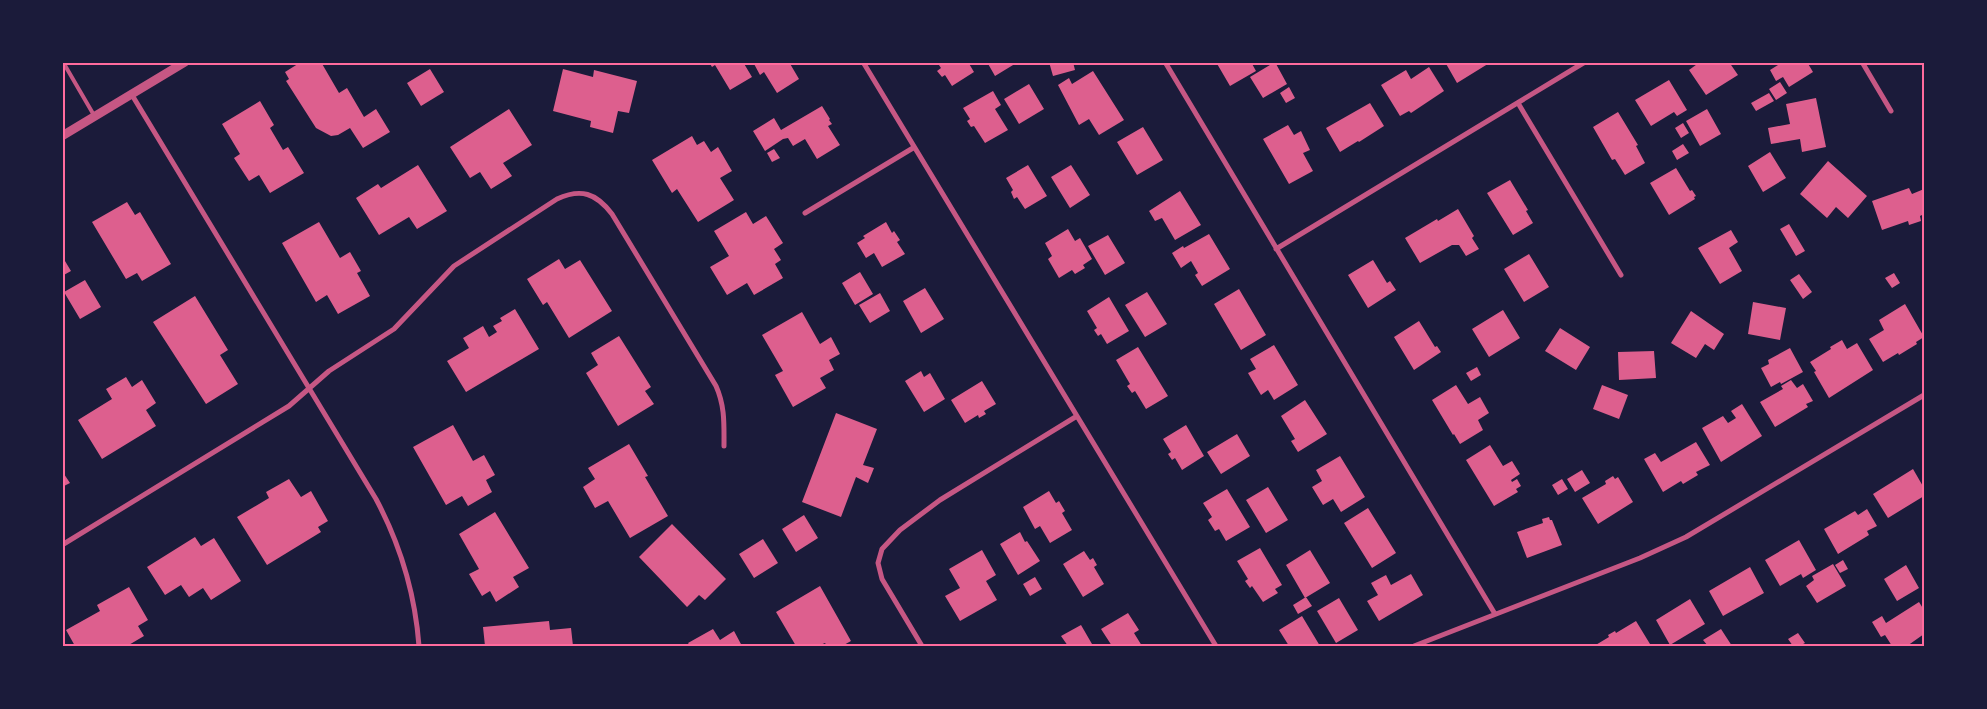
<svg xmlns="http://www.w3.org/2000/svg" width="1987" height="709" viewBox="0 0 1987 709" font-family="Rubik,sans-serif">
  <style>
    .building { fill: #dd5f8e }
    .lines { fill: none; stroke-linecap: round; stroke-linejoin: round }
    .service { stroke: #c65784; stroke-width: 4 }
    .minor { stroke: #c65784; stroke-width: 5 }
    .tertiary { stroke: #c65784; stroke-width: 9 }
    .neatline { fill: none; stroke: #ff6b9d; stroke-width: 2 }
  </style>
  <rect width="100%" height="100%" fill="#1b1b3a"/>
  <path class="building" d="M301,62H321L339,93L347,88L364,117L376,109L390,132L363,148L350,128L338,135L331,136L316,128L286,81L289,79L285,72Z
    M709,62H743L752,77L730,90L715,65L712,67Z
    M753,62H789L799,79L777,93L764,72L760,75Z
    M937,62H968L974,72L952,86L945,75L942,77L937,71L941,68Z
    M987,62H1018L995,76Z
    M1049,62H1073L1075,70L1053,76Z
    M1216,62H1251L1256,71L1230,86Z
    M1275,62L1287,84L1263,98L1250,77Z
    M1445,62H1491L1457,83Z
    M1700,62H1729L1738,75L1706,95L1689,70Z
    M1776,62H1807L1813,72L1789,87L1783,77L1776,81L1770,70L1778,65Z
    M1429,67L1444,91L1411,113L1409,111L1400,116L1381,85L1406,70L1411,79Z
    M430,69L444,92L421,106L407,83Z
    M563,69L593,77L594,70L637,81L629,113L618,111L613,133L590,127L591,121L553,111Z
    M1093,71L1124,120L1099,135L1089,119L1079,125L1058,85L1069,78L1072,84Z
    M1669,80L1687,110L1677,116L1674,112L1651,126L1635,100Z
    M1780,82L1787,93L1776,100L1769,89Z
    M1029,84L1044,109L1019,124L1004,99Z
    M1289,87L1295,98L1286,103L1280,93Z
    M993,91L1001,105L995,109L1008,130L985,143L974,126L971,127L967,121L970,119L963,108Z
    M1769,93L1774,101L1756,111L1751,103Z
    M1816,98L1826,147L1802,152L1800,139L1771,144L1768,128L1790,124L1786,104Z
    M260,101L274,125L270,128L283,150L288,147L304,173L270,193L259,175L249,181L234,158L240,154L222,124Z
    M1370,103L1384,126L1359,142L1358,141L1340,152L1326,128Z
    M822,106L830,119L829,120L832,124L828,126L840,145L817,159L805,139L793,146L788,138L783,139L765,151L753,131L774,118L781,130Z
    M509,109L532,145L503,163L512,176L491,189L480,172L470,178L450,147Z
    M1707,109L1721,134L1700,146L1686,121Z
    M1618,112L1638,145L1636,146L1645,163L1625,175L1615,159L1612,160L1593,127Z
    M1683,123L1689,133L1681,138L1675,128Z
    M1288,125L1294,135L1301,131L1310,150L1303,153L1313,171L1289,184L1263,139Z
    M1143,127L1163,160L1137,175L1117,142Z
    M692,136L697,145L704,141L711,152L718,147L732,171L720,178L734,200L698,222L677,189L672,193L652,160Z
    M1683,144L1689,153L1677,160L1672,151Z
    M774,149L780,158L772,162L767,153Z
    M1770,152L1786,178L1763,192L1748,166Z
    M1828,161L1867,196L1848,218L1836,207L1827,218L1800,194Z
    M418,165L447,211L417,229L409,217L379,235L356,198L378,184L381,188Z
    M1028,165L1047,196L1025,209L1017,197L1014,199L1011,192L1013,190L1006,178Z
    M1071,165L1090,195L1070,208L1051,177Z
    M1676,168L1690,191L1692,190L1696,196L1694,197L1695,199L1669,215L1650,183Z
    M1510,180L1528,210L1526,211L1533,223L1513,235L1487,193Z
    M1909,188L1912,194L1924,189V214L1920,216L1921,221L1909,225L1908,221L1882,230L1872,201Z
    M1180,191L1201,225L1175,240L1162,218L1155,221L1149,211Z
    M127,202L135,215L140,212L171,264L142,281L137,273L126,279L92,222Z
    M1458,209L1474,236L1472,238L1479,249L1466,256L1459,245H1452L1420,263L1405,238L1437,219L1438,221Z
    M746,212L753,224L766,216L783,243L774,249L781,260L775,264L783,278L754,295L747,283L727,295L710,267L729,256L714,231Z
    M319,222L340,258L350,252L361,271L357,273L370,296L338,314L327,295L316,302L282,243Z
    M886,222L892,233L894,231L900,240L897,242L905,254L882,267L874,253L866,258L857,243L865,238L863,236Z
    M1789,224L1805,251L1796,256L1780,229Z
    M1068,229L1075,241L1080,238L1092,259L1083,265L1085,268L1075,274L1072,270L1059,278L1048,259L1052,256L1045,243Z
    M1731,230L1738,242L1729,248L1742,271L1720,284L1698,248Z
    M1209,234L1230,269L1202,286L1195,275L1198,273L1191,261L1181,268L1172,253L1183,246L1184,248Z
    M1108,235L1125,263L1105,275L1088,246Z
    M1529,254L1549,287L1524,302L1504,269Z
    M62,256L71,271L62,276Z
    M559,259L565,269L580,260L612,311L569,338L547,302L543,305L527,279Z
    M1373,260L1387,283L1390,281L1396,290L1368,308L1348,275Z
    M860,272L873,294L855,305L842,283Z
    M1894,273L1900,283L1892,288L1885,278Z
    M1799,274L1812,292L1803,299L1790,280Z
    M85,280L101,307L80,319L64,292Z
    M925,288L944,319L921,333L903,301Z
    M1239,289L1266,335L1241,350L1214,304Z
    M1147,292L1167,324L1145,337L1125,305Z
    M880,293L890,311L870,323L859,305Z
    M195,296L228,350L220,355L238,384L206,404L153,322Z
    M1109,297L1129,331L1107,344L1101,334L1098,336L1094,330L1097,328L1087,311Z
    M1753,302L1786,308L1780,340L1748,334Z
    M1905,304L1924,337L1916,342L1917,344L1899,355L1898,353L1883,362L1869,339L1884,330L1879,320Z
    M515,309L539,349L466,392L447,361L469,348L463,338L483,326L489,337L497,332L493,326L502,321L500,318Z
    M1503,310L1520,338L1489,357L1472,329Z
    M1691,311L1724,334L1714,350L1705,344L1696,358L1671,343Z
    M802,312L820,344L831,337L840,354L829,360L834,370L820,378L826,388L793,407L775,375L783,371L762,335Z
    M1419,321L1435,347L1437,346L1441,352L1414,370L1394,337Z
    M1560,328L1590,347L1576,370L1545,351Z
    M619,336L651,387L645,391L654,404L618,426L586,373L598,365L591,353Z
    M1842,340L1847,349L1857,343L1873,370L1829,398L1814,372L1816,371L1810,362L1831,349L1830,347Z
    M1274,345L1298,385L1274,400L1268,390L1261,395L1248,373L1256,369L1250,359Z
    M1138,347L1168,396L1146,409L1135,391L1132,393L1127,386L1130,384L1116,360Z
    M1790,348L1803,372L1781,384L1780,382L1771,387L1761,368L1769,364L1768,360Z
    M1654,351L1656,378L1619,380L1618,352Z
    M1477,367L1481,375L1471,381L1466,373Z
    M921,371L924,377L930,373L945,399L924,412L905,381Z
    M126,377L132,387L142,380L156,403L146,410L156,426L102,459L78,420L112,399L106,389Z
    M1791,380L1797,388L1803,384L1813,401L1806,404L1808,407L1775,427L1760,402L1783,389L1781,386Z
    M982,381L996,404L984,411L986,414L979,418L978,415L965,423L951,400Z
    M1456,385L1468,404L1480,397L1489,413L1478,420L1483,430L1460,444L1454,434L1453,435L1432,400Z
    M1602,385L1628,395L1619,419L1593,409Z
    M1305,400L1327,434L1298,452L1291,441L1295,439L1281,416Z
    M1742,404L1762,436L1721,462L1702,428L1723,416L1728,423L1736,418L1731,411Z
    M836,413L877,429L863,465L874,468L868,483L856,477L841,517L802,502Z
    M453,425L473,461L484,455L495,475L486,480L492,492L468,506L462,496L446,505L413,447Z
    M1186,425L1204,456L1182,470L1175,458L1172,460L1168,454L1171,452L1163,439Z
    M1237,434L1250,456L1221,474L1207,452Z
    M1696,442L1710,465L1696,472L1698,475L1683,484L1681,481L1663,492L1644,459L1655,453L1661,462Z
    M629,444L648,476L645,477L668,516L630,538L608,501L595,508L583,487L595,479L588,468Z
    M1490,445L1503,466L1512,461L1520,474L1511,480L1512,482L1517,479L1521,486L1516,489L1518,492L1494,506L1466,460Z
    M1340,456L1365,497L1341,512L1333,499L1323,505L1312,487L1322,481L1316,470Z
    M1913,469L1924,488V496L1888,518L1873,494Z
    M1582,470L1590,483L1575,492L1567,479Z
    M62,471L70,483L62,487Z
    M1613,476L1615,479L1618,477L1633,502L1598,524L1582,498L1606,484L1605,481Z
    M289,479L301,497L311,491L328,521L318,527L321,532L267,565L237,517L269,498L266,492Z
    M1562,479L1568,489L1558,495L1552,485Z
    M1268,487L1288,520L1266,533L1246,500Z
    M1227,489L1250,527L1226,541L1219,529L1215,531L1208,520L1212,517L1203,503Z
    M1049,491L1056,503L1059,501L1065,511L1062,513L1072,530L1050,543L1040,526L1035,529L1023,507Z
    M1368,508L1396,553L1372,568L1344,523Z
    M1867,509L1877,526L1867,531L1869,535L1838,554L1824,529L1855,511L1858,515Z
    M495,512L529,568L513,577L519,587L496,602L490,591L482,596L469,574L479,569L459,534Z
    M804,515L818,538L796,552L782,529Z
    M1549,517L1550,520H1552L1562,545L1527,558L1517,532L1543,523L1542,519Z
    M672,524L726,579L705,600L699,595L687,607L639,557Z
    M1020,532L1025,542L1027,541L1040,561L1018,575L1000,544Z
    M195,537L201,546L214,538L241,581L211,600L203,588L189,597L181,585L165,595L147,567Z
    M763,539L778,563L754,578L739,554Z
    M1799,540L1816,570L1803,578L1801,574L1780,586L1765,560Z
    M1260,548L1282,585L1275,589L1278,593L1263,602L1252,586L1250,588L1245,581L1248,579L1237,561Z
    M982,550L996,575L986,581L997,600L960,621L945,596L960,588L949,569Z
    M1310,550L1330,583L1305,598L1286,565Z
    M1084,551L1090,560L1093,558L1097,565L1094,567L1104,584L1083,597L1063,564Z
    M1843,560L1848,569L1840,573L1835,565Z
    M1833,564L1846,586L1817,603L1806,586L1814,580L1812,576Z
    M1906,565L1919,588L1897,601L1884,579Z
    M1750,567L1764,593L1723,616L1709,591Z
    M1411,574L1423,595L1379,621L1367,601L1378,595L1371,583L1386,575L1391,585Z
    M1035,577L1042,589L1030,596L1023,584Z
    M820,586L851,641L842,646H827L825,643L818,646H796L776,612Z
    M129,587L148,620L138,626L144,636L127,646H75L66,630L100,611L97,605Z
    M1306,597L1312,606L1298,614L1293,605Z
    M1339,598L1358,630L1336,643L1317,611Z
    M1690,599L1705,624L1670,645L1656,620Z
    M1919,602L1924,610V634L1907,646H1892L1885,635L1881,637L1872,622L1882,616L1886,623Z
    M1128,613L1139,630L1134,633L1142,646H1112L1101,629Z
    M1302,616L1320,646H1289L1279,630Z
    M549,621L550,630L571,628L573,646H485L483,627Z
    M1636,621L1650,644L1646,646H1594L1609,637L1608,635L1615,631L1616,633Z
    M1081,625L1092,644L1088,646H1068L1061,636Z
    M713,629L720,640L734,631L742,646H690L688,643Z
    M1721,629L1732,646H1708L1703,640Z
    M1798,633L1805,643L1799,646H1793L1788,639Z"/>
  <g class="lines">
    <path class="service" d="M63,62L95,117"/>
    <path class="minor" d="M863,62L1216,646
      M1165,62L1495,614
      M1862,62L1891,111
      M132,95L376,499C401,546 415,593 419,646
      M1518,103L1621,275
      M805,213L913,148
      M1276,249L1585,62
      M62,545L289,406L329,371L394,329L454,266L557,199C581,188 596,193 612,214L716,386C725,406 724,424 724,446
      M922,646L882,579L878,563L882,549L900,530L940,500L1077,416
      M1414,646L1640,558L1686,537L1924,395"/>
    <path class="tertiary" d="M62,136L185,62"/>
  </g>
  <rect width="1987" height="709" fill="none" stroke="#1b1b3a" stroke-width="128"/>
  <rect x="64" y="64" width="1859" height="581" class="neatline"/>
</svg>
